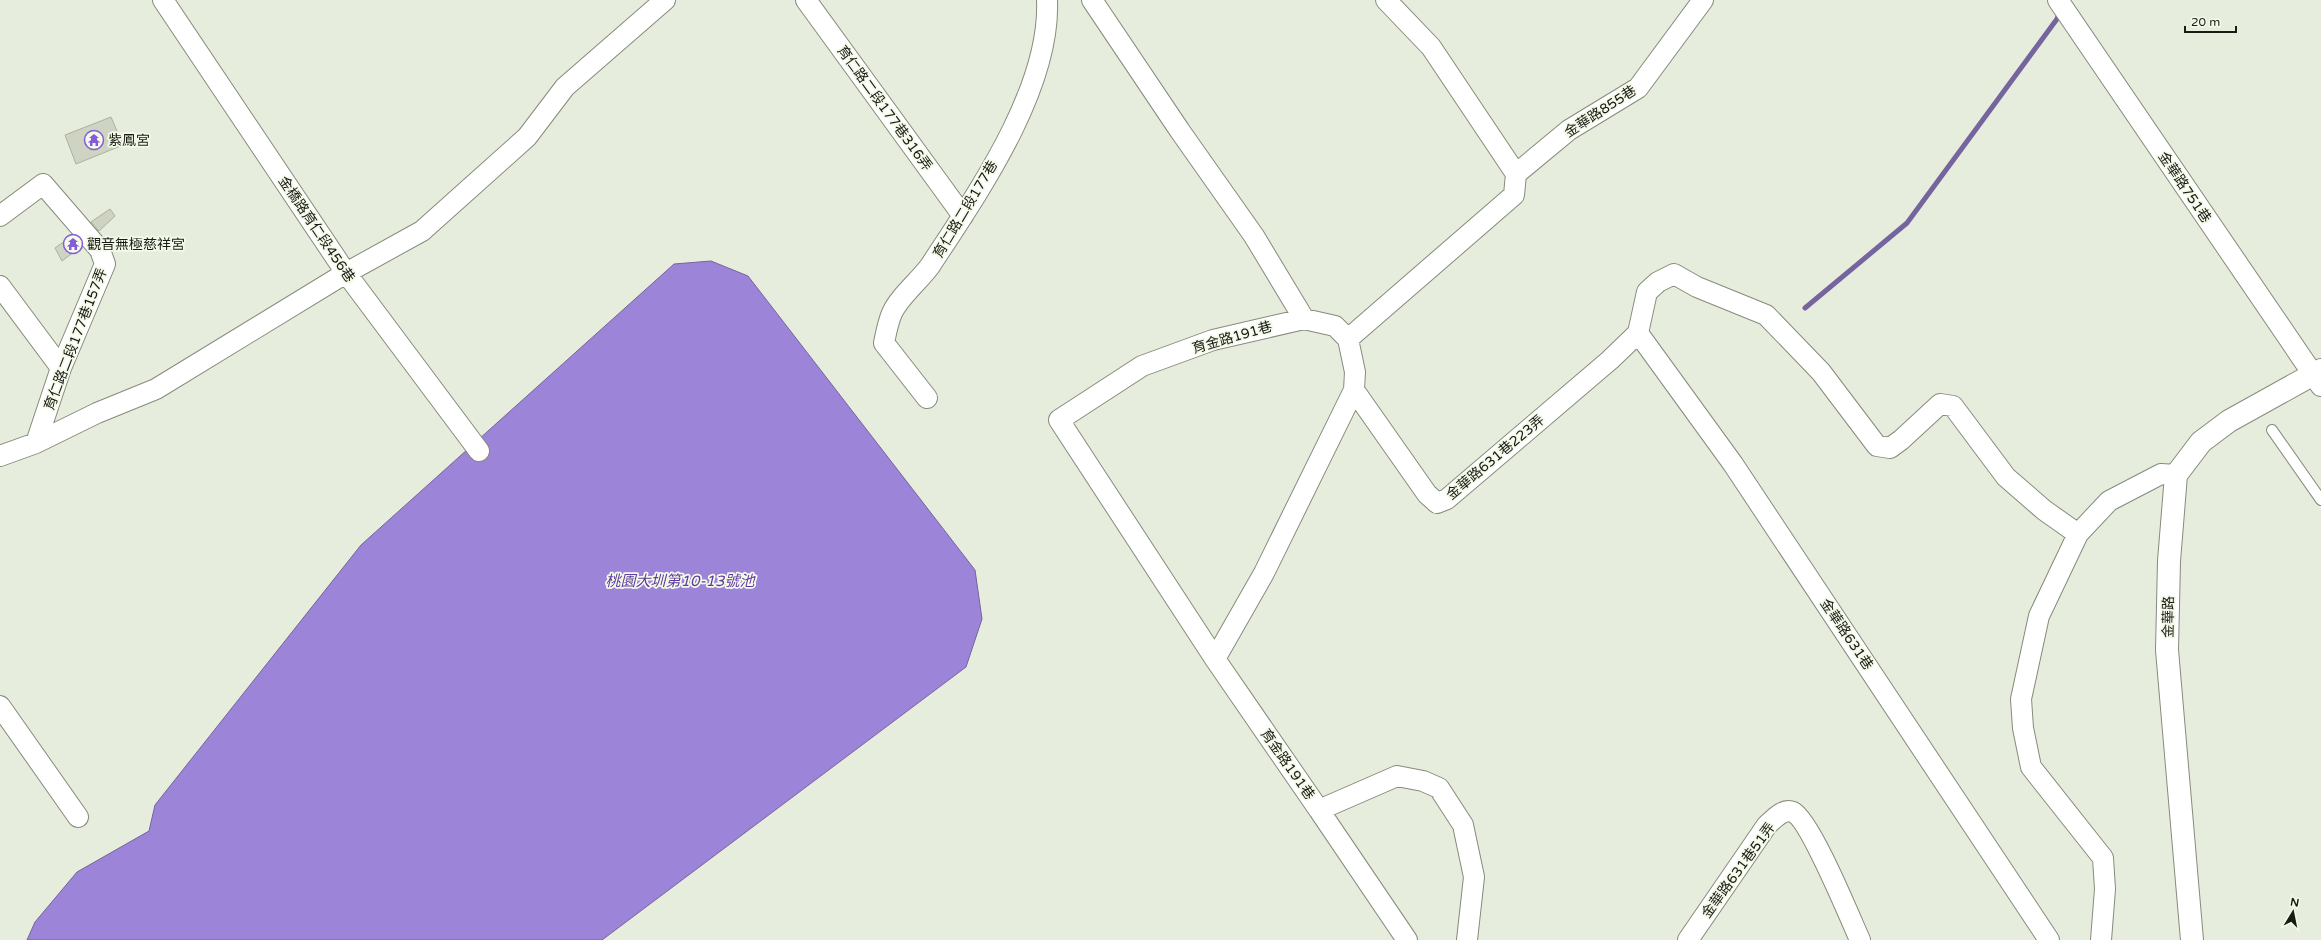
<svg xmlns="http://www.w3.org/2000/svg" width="2321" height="940" viewBox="0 0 2321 940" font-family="'Varela Round','Noto Sans TC',sans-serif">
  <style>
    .water { fill: #9c84d8; stroke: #75649e }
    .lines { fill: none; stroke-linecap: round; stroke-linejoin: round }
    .stream { stroke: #75649e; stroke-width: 5 }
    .building { fill: #ced3c2; stroke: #abb1a0 }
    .service-casing { stroke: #868b7c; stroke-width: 12 }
    .minor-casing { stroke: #868b7c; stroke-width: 22 }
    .tertiary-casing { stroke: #868b7c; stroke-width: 24 }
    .service { stroke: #fff; stroke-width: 10 }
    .minor { stroke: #fff; stroke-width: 20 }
    .tertiary { stroke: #fff; stroke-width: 22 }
    .labels { text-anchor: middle; stroke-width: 3.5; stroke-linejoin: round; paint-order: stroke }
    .street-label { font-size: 14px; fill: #191b15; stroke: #f4fae9 }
    .poi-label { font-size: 14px; fill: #191b15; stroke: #f4fae9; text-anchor: start }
    .water-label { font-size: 15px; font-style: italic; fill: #5e3b9e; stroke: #f4fae9 }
  </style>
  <rect width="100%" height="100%" fill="#e7eddc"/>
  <path class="water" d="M711,261L748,276L975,570L982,619L966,667L602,940H27L35,922L77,872L149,831L155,805L361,545L674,264Z"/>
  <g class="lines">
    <path class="stream" d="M1805,308L1907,223L2057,19L2060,11"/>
  </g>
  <path class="building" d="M111,117L123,145L76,164L65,135Z
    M110,209L115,216L99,231L91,222Z
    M72,236L82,246L62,261L55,248Z"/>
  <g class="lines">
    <g class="service-casing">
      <path id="service" d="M2272,430L2321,500"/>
    </g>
    <g class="minor-casing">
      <path id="minor" d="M163,0L346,273L479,451
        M806,0L963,216
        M1092,0L1180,131L1254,236L1304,319
        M2058,0L2321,386
        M1516,174L1569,130L1638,88L1703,0
        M0,216L43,184L100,250L105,264L61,368L36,443
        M0,286L61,368
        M1638,333L1733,464L2049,940
        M1638,333L1647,292L1658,282L1674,274L1697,287L1766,315L1821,372L1877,446L1890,448L1901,440L1940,404L1953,406L2006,477L2044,510L2078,534
        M1348,339L1514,195L1516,174L1431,47L1386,0
        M1354,390L1427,494L1437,503L1447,499L1610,360L1638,333
        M927,398L884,343C886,333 888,322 892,313C899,297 919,281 930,266C977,194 1051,89 1047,0
        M0,456L36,443L97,413L156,389L346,273L422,231L527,137L565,87L665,0
        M1215,659L1264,573L1354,390L1355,372L1348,339L1335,326L1304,319L1213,340L1142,366L1059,420L1215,659L1319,810L1397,776L1423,781L1439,788L1463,825L1474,877L1467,940
        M0,706L78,817
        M1319,810L1407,940
        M1688,940L1767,825C1774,819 1783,808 1793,812C1810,820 1850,918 1860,940
        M2101,940L2105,889L2103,858L2031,767L2023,728L2021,699L2039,616L2078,534L2109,501L2161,474L2176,475"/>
    </g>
    <g class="tertiary-casing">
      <path id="tertiary" d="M2192,940L2167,650L2169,561L2176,475L2201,442L2229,421L2321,370"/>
    </g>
    <use href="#service" class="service"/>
    <use href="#minor" class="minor"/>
    <use href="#tertiary" class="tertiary"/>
  </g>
  <defs>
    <g id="temple-ring" transform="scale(1)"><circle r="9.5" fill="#f4fae9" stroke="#855cd5" stroke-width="1.5"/><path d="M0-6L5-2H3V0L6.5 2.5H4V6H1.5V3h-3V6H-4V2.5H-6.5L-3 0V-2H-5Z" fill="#855cd5"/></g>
  </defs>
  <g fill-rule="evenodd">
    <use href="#temple-ring" x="94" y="140"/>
    <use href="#temple-ring" x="73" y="244"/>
  </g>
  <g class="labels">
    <g class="street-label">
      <text transform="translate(885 108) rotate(54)" y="5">育仁路二段177巷316弄</text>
      <text transform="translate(1600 111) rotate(-33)" y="5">金華路855巷</text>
      <text transform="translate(2185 187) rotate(56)" y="5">金華路751巷</text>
      <text transform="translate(965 209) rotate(-59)" y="5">育仁路二段177巷</text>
      <text transform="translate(317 229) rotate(56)" y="5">金橋路育仁段456巷</text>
      <text transform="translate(1232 337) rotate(-16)" y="5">育金路191巷</text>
      <text transform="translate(75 339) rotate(-69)" y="5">育仁路二段177巷157弄</text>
      <text transform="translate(1495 457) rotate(-40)" y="5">金華路631巷223弄</text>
      <text transform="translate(2168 617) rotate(-89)" y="5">金華路</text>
      <text transform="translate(1847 634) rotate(56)" y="5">金華路631巷</text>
      <text transform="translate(1288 764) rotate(55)" y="5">育金路191巷</text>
      <text transform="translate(1738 870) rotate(-54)" y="5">金華路631巷51弄</text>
    </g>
    <g class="poi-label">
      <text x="108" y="145">紫鳳宮</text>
      <text x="87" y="249">觀音無極慈祥宮</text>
    </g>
    <g class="water-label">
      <text x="680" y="586">桃園大圳第10-13號池</text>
    </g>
  </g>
  <g transform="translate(2293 912) rotate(10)" stroke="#f4fae9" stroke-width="3" paint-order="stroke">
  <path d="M0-3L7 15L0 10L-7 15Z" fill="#191b15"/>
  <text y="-6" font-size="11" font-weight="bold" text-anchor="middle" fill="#191b15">N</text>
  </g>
  <path d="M2185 26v6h51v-6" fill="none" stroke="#191b15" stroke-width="2"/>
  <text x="2191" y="26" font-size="12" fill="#191b15" stroke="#f4fae9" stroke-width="3" paint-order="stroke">20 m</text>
</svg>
